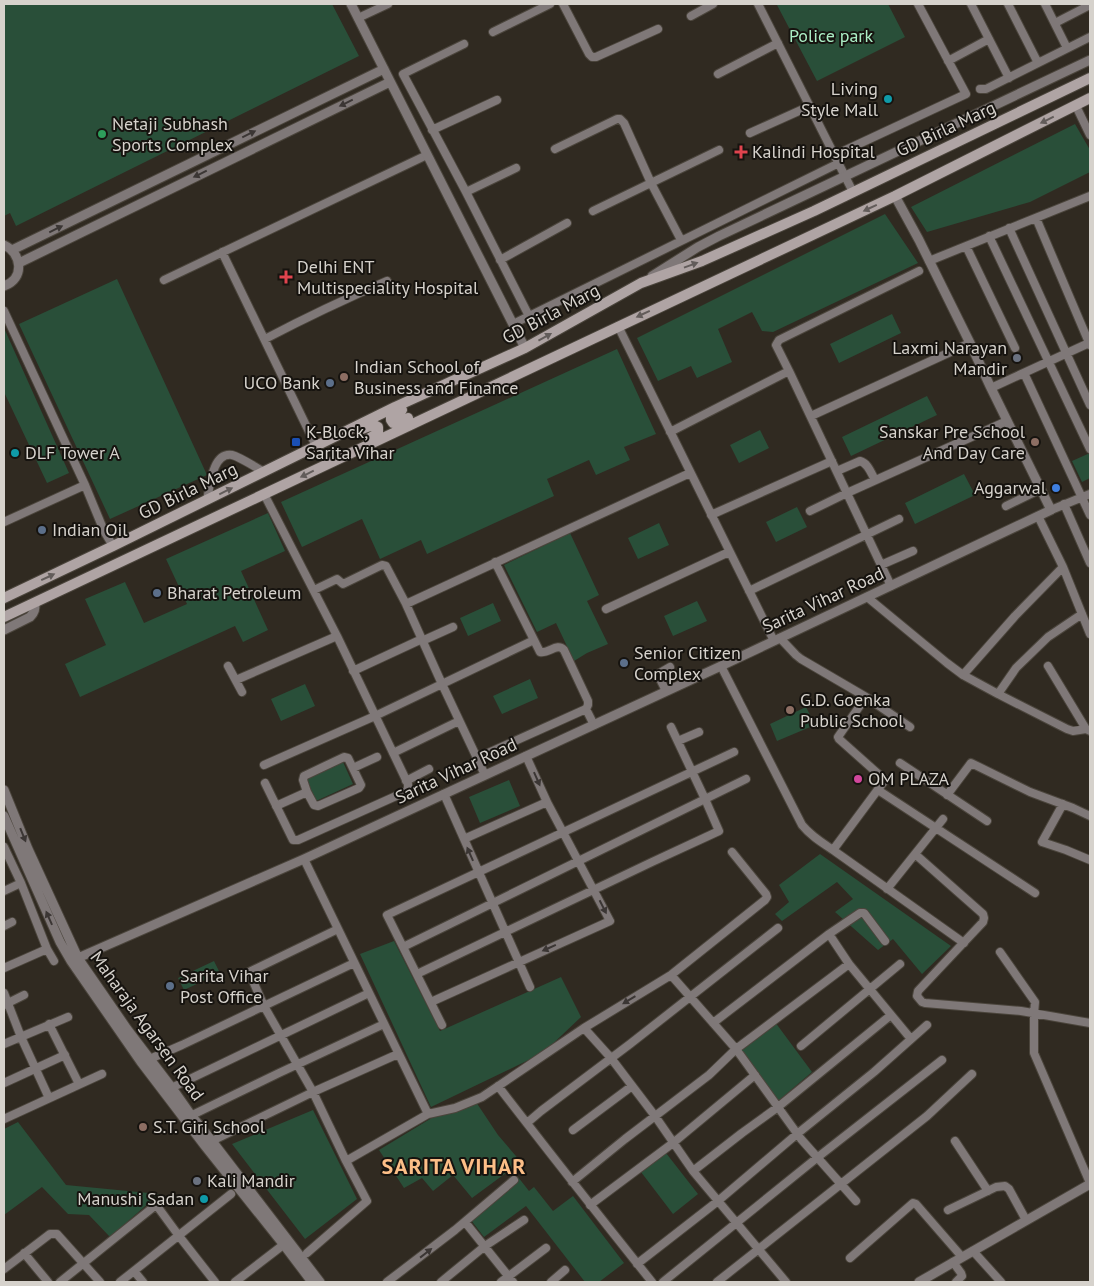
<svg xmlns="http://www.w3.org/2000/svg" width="1094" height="1286" viewBox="0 0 1094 1286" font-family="'PT Sans',sans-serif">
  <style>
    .green { fill: #294f39 }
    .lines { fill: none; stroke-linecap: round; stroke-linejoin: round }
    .minor-casing { stroke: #4b453c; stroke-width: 10 }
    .tertiary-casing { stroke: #4b453c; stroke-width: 11 }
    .secondary-casing { stroke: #4b453c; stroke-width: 12 }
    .minor { stroke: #7f7878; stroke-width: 8 }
    .tertiary { stroke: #7f7878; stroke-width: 9 }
    .secondary { stroke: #afa4a4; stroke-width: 10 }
    .oneway { fill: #3b3634 }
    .oneway2 { fill: #625c5a }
    .culture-dot { fill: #0f9aa8; stroke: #16130f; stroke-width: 2 }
    .leisure-dot { fill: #2e9e5b; stroke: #16130f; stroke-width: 2 }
    .health-dot { fill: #e0444e; stroke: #16130f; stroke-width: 2 }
    .worship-dot { fill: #6b7280; stroke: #16130f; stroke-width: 2 }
    .education-dot { fill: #8d6e63; stroke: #16130f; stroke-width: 2 }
    .service-dot { fill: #5c6f8a; stroke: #16130f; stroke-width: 2 }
    .transit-dot { fill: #1a4fb4; stroke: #16130f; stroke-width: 2 }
    .shop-dot { fill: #3f7fe0; stroke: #16130f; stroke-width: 2 }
    .hotel-dot { fill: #d1479c; stroke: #16130f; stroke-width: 2 }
    .labels { text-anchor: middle; stroke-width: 4; stroke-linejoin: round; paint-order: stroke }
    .park-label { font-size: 18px; fill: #abeec5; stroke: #16130f }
    .poi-label { font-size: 18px; fill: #d6d2cc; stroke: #16130f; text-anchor: start }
    .street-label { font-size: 18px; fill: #d6d2cc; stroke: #16130f }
    .district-label { font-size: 22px; font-weight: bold; letter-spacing: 1px; fill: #fcbe87; stroke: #16130f }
  </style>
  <rect width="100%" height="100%" fill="#302a21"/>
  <path class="green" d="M4,4H332L359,56L16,226L10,213L4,216Z
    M779,4H888L905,37L817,81L777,5Z
    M1075,124L1090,150V172L1030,202L927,232L911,207Z
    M885,214L918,263L773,332L762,331L752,312L718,329L732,362L697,378L691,366L658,381L637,338Z
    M117,279L207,475L110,519L19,324Z
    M892,314L901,333L839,363L830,344Z
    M4,328L69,473L47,483L4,392Z
    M617,349L656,434L624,447L630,460L596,475L589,460L547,479L554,496L427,554L421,540L380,559L362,519L302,547L281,502Z
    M927,396L937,415L851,456L842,437Z
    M760,430L769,448L739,463L730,445Z
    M1090,453V478L1082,482L1072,461Z
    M964,474L975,495L915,524L905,503Z
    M797,507L807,527L776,542L766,522Z
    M268,513L285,551L241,571L268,630L243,642L235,626L80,697L65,664L106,645L85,599L125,582L144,623L187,604L166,559Z
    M659,523L669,545L638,559L628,538Z
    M570,533L599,595L587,601L608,644L587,653L574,661L556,623L537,632L504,565Z
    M697,601L707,621L673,636L664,616Z
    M493,603L501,621L468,636L460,618Z
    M530,679L538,698L502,714L493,696Z
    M305,684L315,706L281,721L271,699Z
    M806,707L815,725L777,741L770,724Z
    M343,762L353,784L316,801L306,779Z
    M509,780L520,806L480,823L469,797Z
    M820,854L951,946L922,974L893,939L878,950L835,912L853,899L837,882L782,921L775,914L789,902L779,885Z
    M394,941L440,1031L561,977L581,1017L543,1053L431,1107L360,954Z
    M214,961L220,973L184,990L178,978Z
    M775,1022L812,1072L778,1101L739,1049Z
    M472,1096L498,1135L521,1162L472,1198L453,1175L433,1191L422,1178L404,1188L379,1150L430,1119Z
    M313,1110L357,1199L305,1239L232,1144Z
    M18,1122L66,1185L159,1194L110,1237L89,1215L68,1214L42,1187L4,1215V1129Z
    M666,1153L698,1194L673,1214L641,1172Z
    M518,1177L529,1191L534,1187L553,1211L573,1196L624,1263L599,1282H585L526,1206L484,1237L467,1215Z"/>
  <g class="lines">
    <g class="minor-casing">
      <path id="minor" d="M563,4L589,54L592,57H596L658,29
        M758,4L853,192
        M971,4L1009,78
        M1008,4L1038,63
        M1045,4L1067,48
        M691,16L713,4
        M358,18L388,4
        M1055,23L1090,5
        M493,32L550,4
        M464,44L403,74L466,192L529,316
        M948,61L989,39
        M718,74L778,43
        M980,89H986L1090,37
        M1076,106L1090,135
        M432,130L497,100
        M750,133L810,106
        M555,149L617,119H620L624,123L651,183L681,240
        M835,155L966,94L918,4
        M466,192L516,168
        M593,211L719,150
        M1036,218L1090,345
        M1009,228L1090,405
        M989,236L1090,449
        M966,246L1015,348
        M222,252L316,446
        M500,260L567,223
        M929,261L1090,196
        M164,280L427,155
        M4,311L85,485L104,531L113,546
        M513,324L839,163
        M618,326L774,641
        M265,339C305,318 345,299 387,281
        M789,371L891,586
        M1024,373L1090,515
        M991,388L1089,343
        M811,416L970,343
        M670,432L789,371L776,345L779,340L919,271
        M837,471L860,461C868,463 871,473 875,480
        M264,494L337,636L408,784V789L405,792L298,840H293L265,783
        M207,500C210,487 212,452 232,455C240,457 257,468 264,472
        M1064,504L1090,563
        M1006,506L1041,489
        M1051,510L1090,494
        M810,511L847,493L1007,421
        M711,515L832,461
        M1038,516L1063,567L1090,634
        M4,522L85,485
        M881,565L913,551
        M314,590L337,579L343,584L382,565L386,566L406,604L442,684L485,775
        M749,591L899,519
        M867,597L947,663L963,675L998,694L1067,729L1073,731L1086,729L1090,731
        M406,604L690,473
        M606,609L729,552
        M780,638L796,655L801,659L866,697L910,727
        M422,641L453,627
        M228,666L242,692
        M721,666L802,825C811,836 821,842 833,850L964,943
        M1048,666L1086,729
        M353,671L422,639
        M963,675L1015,616L1063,567
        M236,680L337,636
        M666,691L658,675V674L670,667
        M998,694L1016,668L1048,637L1082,614
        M586,709L594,725
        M678,741L699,732
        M393,753L459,721
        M477,758L586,709L588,705V701L564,650C557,642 549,654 540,652L495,562
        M900,763L987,821
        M264,765L375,716L534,640
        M353,768L377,757
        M406,781L429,769
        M878,790L1035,893
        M444,794L530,987
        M947,795L971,763L1030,792L1073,808L1090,816
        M1063,804L1042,842L1066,850L1090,860
        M276,806L307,792L303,780L304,776L344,757L348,758L361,785L359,788L318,806L314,805L307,792
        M464,839L547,802
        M4,847L21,883L47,949L54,961
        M833,850L885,780L839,739L838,737L866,697
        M915,854L983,914L984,918L983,922L918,991L917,996L922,1002L925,1003L1021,1011L1090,1023
        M304,859L428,1114
        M887,889L943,819
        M4,891L21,883
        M4,926L12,922
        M829,934L849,964L911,1039
        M403,947L746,779
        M1000,952L1035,1002L1034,1014V1053L1090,1183
        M4,968L47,949
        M417,974L652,862L719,831L705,799L671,727
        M671,975L736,1049L801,1139L856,1201
        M4,993L21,1037L49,1098
        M431,1002L610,921L547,802L526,756
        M4,1005L24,995
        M713,1023L829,934L860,913H864L885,941
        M49,1024L79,1084
        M442,1025L387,915L734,752
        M584,1028L611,1058L655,1116L693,1171L786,1282
        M4,1044L68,1017
        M801,1046L900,964
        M145,1061L182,1045L354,963
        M4,1083L65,1055
        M498,1086C549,1152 600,1217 652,1282
        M167,1090L369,993
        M186,1118L279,1073L384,1024
        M4,1119L102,1074
        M527,1123L541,1111L630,1044L778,928
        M573,1130L632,1086
        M955,1141L988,1191
        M208,1144L216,1139L313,1092L398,1054
        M346,1161L428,1114L455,1108L482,1097L584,1028L671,975L765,900L767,897L766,894L732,852
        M693,1171L742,1133L778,1107L891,1015
        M572,1182L625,1139L709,1075L736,1049L849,964
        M590,1205L673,1143L755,1075
        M948,1210L996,1187L1005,1186L1009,1189L1026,1220
        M465,1222L513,1282
        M973,1251L1001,1282
        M24,1253L48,1282
        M307,1253L367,1201L346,1161L313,1092L264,1006L249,972L338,929
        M850,1258L913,1203L916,1204L962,1257
        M953,1262L961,1273L962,1276L956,1282
        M637,1264L718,1201L797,1134L874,1072L927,1025
        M4,1269L50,1234H57L100,1282
        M134,1271L143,1282
        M60,1282L156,1205L157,1206L179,1236L215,1282
        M120,1282L231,1194
        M235,1282L287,1242
        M387,1282L455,1230L514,1180
        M441,1282L485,1246L524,1220
        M501,1282L546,1248
        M551,1282L565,1270
        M663,1282L818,1157L942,1060
        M717,1282L927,1116L972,1074"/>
    </g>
    <g class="tertiary-casing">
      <path id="tertiary" d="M351,4L525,348
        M4,245C22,253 25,279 4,286
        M12,250L384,69
        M19,263L390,82
        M652,276L698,247L719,236L1090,60
        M4,630L30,617C35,612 35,609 35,603
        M4,790L28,849L78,958L127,1029L172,1088L191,1115L212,1141L320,1282
        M4,816L60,942L71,961L141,1062L205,1146L284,1245L312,1282
        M71,961L304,859L721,666L1051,510L990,386L970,343L919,240L895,196
        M919,1282L1090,1184"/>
    </g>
    <g class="secondary-casing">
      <path id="secondary" d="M402,410L391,417V420L393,423H397L408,418
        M362,429C368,427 373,423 378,427V433L368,439
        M4,598L113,546L395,407L525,348L641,283L702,261L814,211L1090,78
        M4,617L895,196L1090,98"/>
    </g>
    <use href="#minor" class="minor"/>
    <use href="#tertiary" class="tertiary"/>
    <use href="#secondary" class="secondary"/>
  </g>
  <defs><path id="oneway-solid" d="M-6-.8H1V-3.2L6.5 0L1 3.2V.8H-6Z" transform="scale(1.25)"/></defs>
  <g class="oneway">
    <use href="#oneway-solid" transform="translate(346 103) rotate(154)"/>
    <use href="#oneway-solid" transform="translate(249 134) rotate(-26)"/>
    <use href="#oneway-solid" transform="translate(200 174) rotate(154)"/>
    <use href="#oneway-solid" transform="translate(56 229) rotate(-26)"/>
    <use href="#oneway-solid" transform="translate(537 779) rotate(66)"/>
    <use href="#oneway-solid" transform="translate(23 835) rotate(68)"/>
    <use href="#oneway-solid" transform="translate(470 854) rotate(-114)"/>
    <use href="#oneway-solid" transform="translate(603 907) rotate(63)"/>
    <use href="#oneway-solid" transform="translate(49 918) rotate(-114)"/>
    <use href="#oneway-solid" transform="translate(549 948) rotate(156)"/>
    <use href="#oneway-solid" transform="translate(629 1000) rotate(149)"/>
    <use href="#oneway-solid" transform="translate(426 1253) rotate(-38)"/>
  </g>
  <g class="oneway2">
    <use href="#oneway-solid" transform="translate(1047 120) rotate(154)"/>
    <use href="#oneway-solid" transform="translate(870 208) rotate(155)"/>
    <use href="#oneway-solid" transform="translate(691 265) rotate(-20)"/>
    <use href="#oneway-solid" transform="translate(643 314) rotate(155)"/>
    <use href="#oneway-solid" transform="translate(545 337) rotate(-29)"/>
    <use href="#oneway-solid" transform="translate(307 474) rotate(154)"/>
    <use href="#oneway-solid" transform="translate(226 491) rotate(-26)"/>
    <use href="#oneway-solid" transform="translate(48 577) rotate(-25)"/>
  </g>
  <g class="culture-dot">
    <circle cx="888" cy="99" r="5"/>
    <circle cx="15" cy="453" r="5"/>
    <circle cx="204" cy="1199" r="5"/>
  </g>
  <circle class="leisure-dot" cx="102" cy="134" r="5"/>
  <g class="health-dot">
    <path d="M738.5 144.5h5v5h5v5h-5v5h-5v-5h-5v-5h5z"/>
    <path d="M283.5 269.5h5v5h5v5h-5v5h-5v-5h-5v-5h5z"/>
  </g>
  <g class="worship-dot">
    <circle cx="1017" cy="358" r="5"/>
    <circle cx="197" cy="1181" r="5"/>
  </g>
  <g class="education-dot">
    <circle cx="344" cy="377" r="5"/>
    <circle cx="1035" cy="442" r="5"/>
    <circle cx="790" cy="710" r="5"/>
    <circle cx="143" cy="1127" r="5"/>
  </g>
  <g class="service-dot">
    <circle cx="330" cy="383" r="5"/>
    <circle cx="42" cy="530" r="5"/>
    <circle cx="157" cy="593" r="5"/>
    <circle cx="624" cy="663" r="5"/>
    <circle cx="170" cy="986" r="5"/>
  </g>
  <rect class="transit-dot" x="291" y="437" width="10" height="10" rx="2.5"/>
  <circle class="shop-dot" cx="1056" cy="488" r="5"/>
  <circle class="hotel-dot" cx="858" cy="779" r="5"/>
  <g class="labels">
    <g class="park-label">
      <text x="831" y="42">Police park</text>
    </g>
    <g class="poi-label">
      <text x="878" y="95" text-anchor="end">Living<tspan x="878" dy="21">Style Mall</tspan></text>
      <text x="112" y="130">Netaji Subhash<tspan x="112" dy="21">Sports Complex</tspan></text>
      <text x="752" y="158">Kalindi Hospital</text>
      <text x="297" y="273">Delhi ENT<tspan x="297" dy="21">Multispeciality Hospital</tspan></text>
      <text x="1007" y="354" text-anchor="end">Laxmi Narayan<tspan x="1007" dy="21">Mandir</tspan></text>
      <text x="354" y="373">Indian School of<tspan x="354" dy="21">Business and Finance</tspan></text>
      <text x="320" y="389" text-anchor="end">UCO Bank</text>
      <text x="306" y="438">K-Block,<tspan x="306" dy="21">Sarita Vihar</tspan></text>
      <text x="1025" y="438" text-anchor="end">Sanskar Pre School<tspan x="1025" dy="21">And Day Care</tspan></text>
      <text x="25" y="459">DLF Tower A</text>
      <text x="1046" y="494" text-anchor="end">Aggarwal</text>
      <text x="52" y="536">Indian Oil</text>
      <text x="167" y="599">Bharat Petroleum</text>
      <text x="634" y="659">Senior Citizen<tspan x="634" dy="21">Complex</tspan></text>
      <text x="800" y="706">G.D. Goenka<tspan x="800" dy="21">Public School</tspan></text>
      <text x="868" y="785">OM PLAZA</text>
      <text x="180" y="982">Sarita Vihar<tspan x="180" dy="21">Post Office</tspan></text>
      <text x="153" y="1133">S.T. Giri School</text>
      <text x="207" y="1187">Kali Mandir</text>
      <text x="194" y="1205" text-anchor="end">Manushi Sadan</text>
    </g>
    <g class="street-label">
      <text transform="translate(946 129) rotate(-25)" y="6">GD Birla Marg</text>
      <text transform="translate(551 314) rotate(-28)" y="6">GD Birla Marg</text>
      <text transform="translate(188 491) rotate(-26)" y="6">GD Birla Marg</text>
      <text transform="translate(823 600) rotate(-25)" y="6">Sarita Vihar Road</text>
      <text transform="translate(456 771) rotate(-25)" y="6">Sarita Vihar Road</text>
      <text transform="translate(147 1026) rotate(54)" y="6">Maharaja Agarsen Road</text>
    </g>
    <g class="district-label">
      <text x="454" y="1174">SARITA VIHAR</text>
    </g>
  </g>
  <rect width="1094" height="1286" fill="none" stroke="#d6d2cc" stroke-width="10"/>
</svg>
